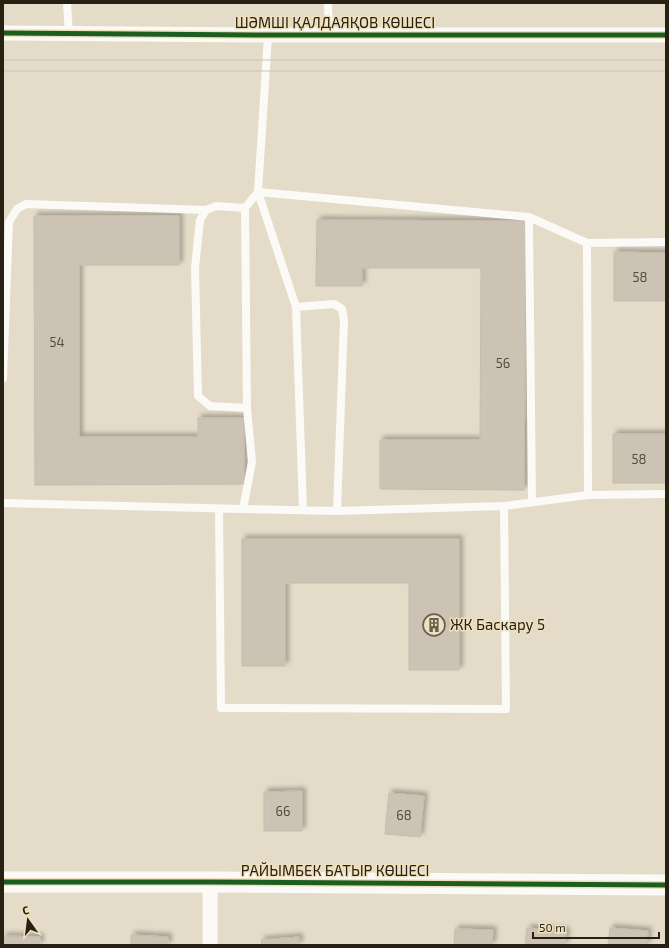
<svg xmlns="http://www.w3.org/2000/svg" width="669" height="948" viewBox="0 0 669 948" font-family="'Exo 2',sans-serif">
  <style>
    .building { fill: #cdc3b5; stroke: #c5bcaf; filter: url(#shadow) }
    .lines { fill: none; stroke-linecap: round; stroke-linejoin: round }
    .lane { stroke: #fbfaf7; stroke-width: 8 }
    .street { stroke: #fbfaf7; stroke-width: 15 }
    .secondary { stroke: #fbfaf7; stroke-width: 21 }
    .tram { stroke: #c6c4bf; stroke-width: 1 }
    .cycleway-casing { stroke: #f0e0bd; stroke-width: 8 }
    .cycleway { stroke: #1b5e20; stroke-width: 5 }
    .labels { text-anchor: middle; stroke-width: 3; stroke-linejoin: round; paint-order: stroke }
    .number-label { font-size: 13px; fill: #524b3e }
    .street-label { font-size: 15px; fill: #272114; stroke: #f0e0bd }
    .poi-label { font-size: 15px; fill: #272114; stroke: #f0e0bd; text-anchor: start }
  </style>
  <defs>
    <filter id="shadow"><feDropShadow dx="3.5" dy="-3.5" stdDeviation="2" flood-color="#0004"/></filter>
  </defs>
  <rect width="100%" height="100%" fill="#e4dcc9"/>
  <path class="building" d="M34,216H179V265H79V437H198V418H244V484L35,485Z
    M317,220L526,221L524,490L380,489V440H480L481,268H362V286H316Z
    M614,252L666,253V301H614Z
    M613,434H666V483H613Z
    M242,539H459V670H409V583H285V666H242Z
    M302,791V831H264V792Z
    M389,793L424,796L420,837L385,834Z
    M527,928L566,931L565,945H525Z
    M610,928L648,931L647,945H608Z
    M455,929L493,930L492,945H454Z
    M131,935L168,937V945H131Z
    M3,936L40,937V945H3Z
    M299,937V945H262L261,940Z"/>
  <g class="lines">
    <path class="lane" d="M67,3L69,34
      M328,3L329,35
      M268,35L258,192L245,208L216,206L206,210L200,220L195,268L198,396L210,406L247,408L252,462L243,509L337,511L504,506L588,495L666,494
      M245,208L247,408
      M529,217L532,502
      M587,243L588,495
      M296,307L334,304L342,309L344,320L337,511
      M3,378L9,222L17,209L26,204L206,210
      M3,503L243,509
      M219,509L221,708L506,709L504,506
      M303,510L296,307L258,192L529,217L587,243L666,242"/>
    <path class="street" d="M3,33L268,35H666
      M210,882V945"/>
    <path class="secondary" d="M3,882H210L666,885"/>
    <path class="tram" d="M3,60H666
      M3,71H666"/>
    <g class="cycleway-casing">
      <path id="cycleway" d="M3,33L268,35H666
        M3,882H210L666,885"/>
    </g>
    <use href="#cycleway" class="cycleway"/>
  </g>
  <defs>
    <g id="building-ring" transform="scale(1.15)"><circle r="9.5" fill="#f0e0bd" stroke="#696253" stroke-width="1.5"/><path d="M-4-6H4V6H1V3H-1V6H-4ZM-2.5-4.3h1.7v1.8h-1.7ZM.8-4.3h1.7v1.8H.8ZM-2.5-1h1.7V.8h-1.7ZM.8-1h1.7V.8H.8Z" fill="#696253"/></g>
  </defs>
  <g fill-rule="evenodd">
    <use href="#building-ring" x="434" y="625"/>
  </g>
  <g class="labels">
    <g class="number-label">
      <text x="640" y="282">58</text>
      <text x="57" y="347">54</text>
      <text x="503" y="368">56</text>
      <text x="639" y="464">58</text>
      <text x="283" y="816">66</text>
      <text x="404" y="820">68</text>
    </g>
    <g class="street-label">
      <text x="335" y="28">ШӘМШІ ҚАЛДАЯҚОВ КӨШЕСІ</text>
      <text x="335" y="876">РАЙЫМБЕК БАТЫР КӨШЕСІ</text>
    </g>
    <g class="poi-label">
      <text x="450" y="630">ЖК Баскару 5</text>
    </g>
  </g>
  <rect width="669" height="948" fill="none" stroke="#272114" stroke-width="8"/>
  <g transform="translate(28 920) rotate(346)" stroke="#f0e0bd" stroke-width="3" paint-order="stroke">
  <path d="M0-3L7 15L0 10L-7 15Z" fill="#272114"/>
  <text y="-6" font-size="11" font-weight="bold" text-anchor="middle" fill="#272114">С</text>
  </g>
  <path d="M533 932v6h126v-6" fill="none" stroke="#272114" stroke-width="2"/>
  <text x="539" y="932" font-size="12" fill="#272114" stroke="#f0e0bd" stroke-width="3" paint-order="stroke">50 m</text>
</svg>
